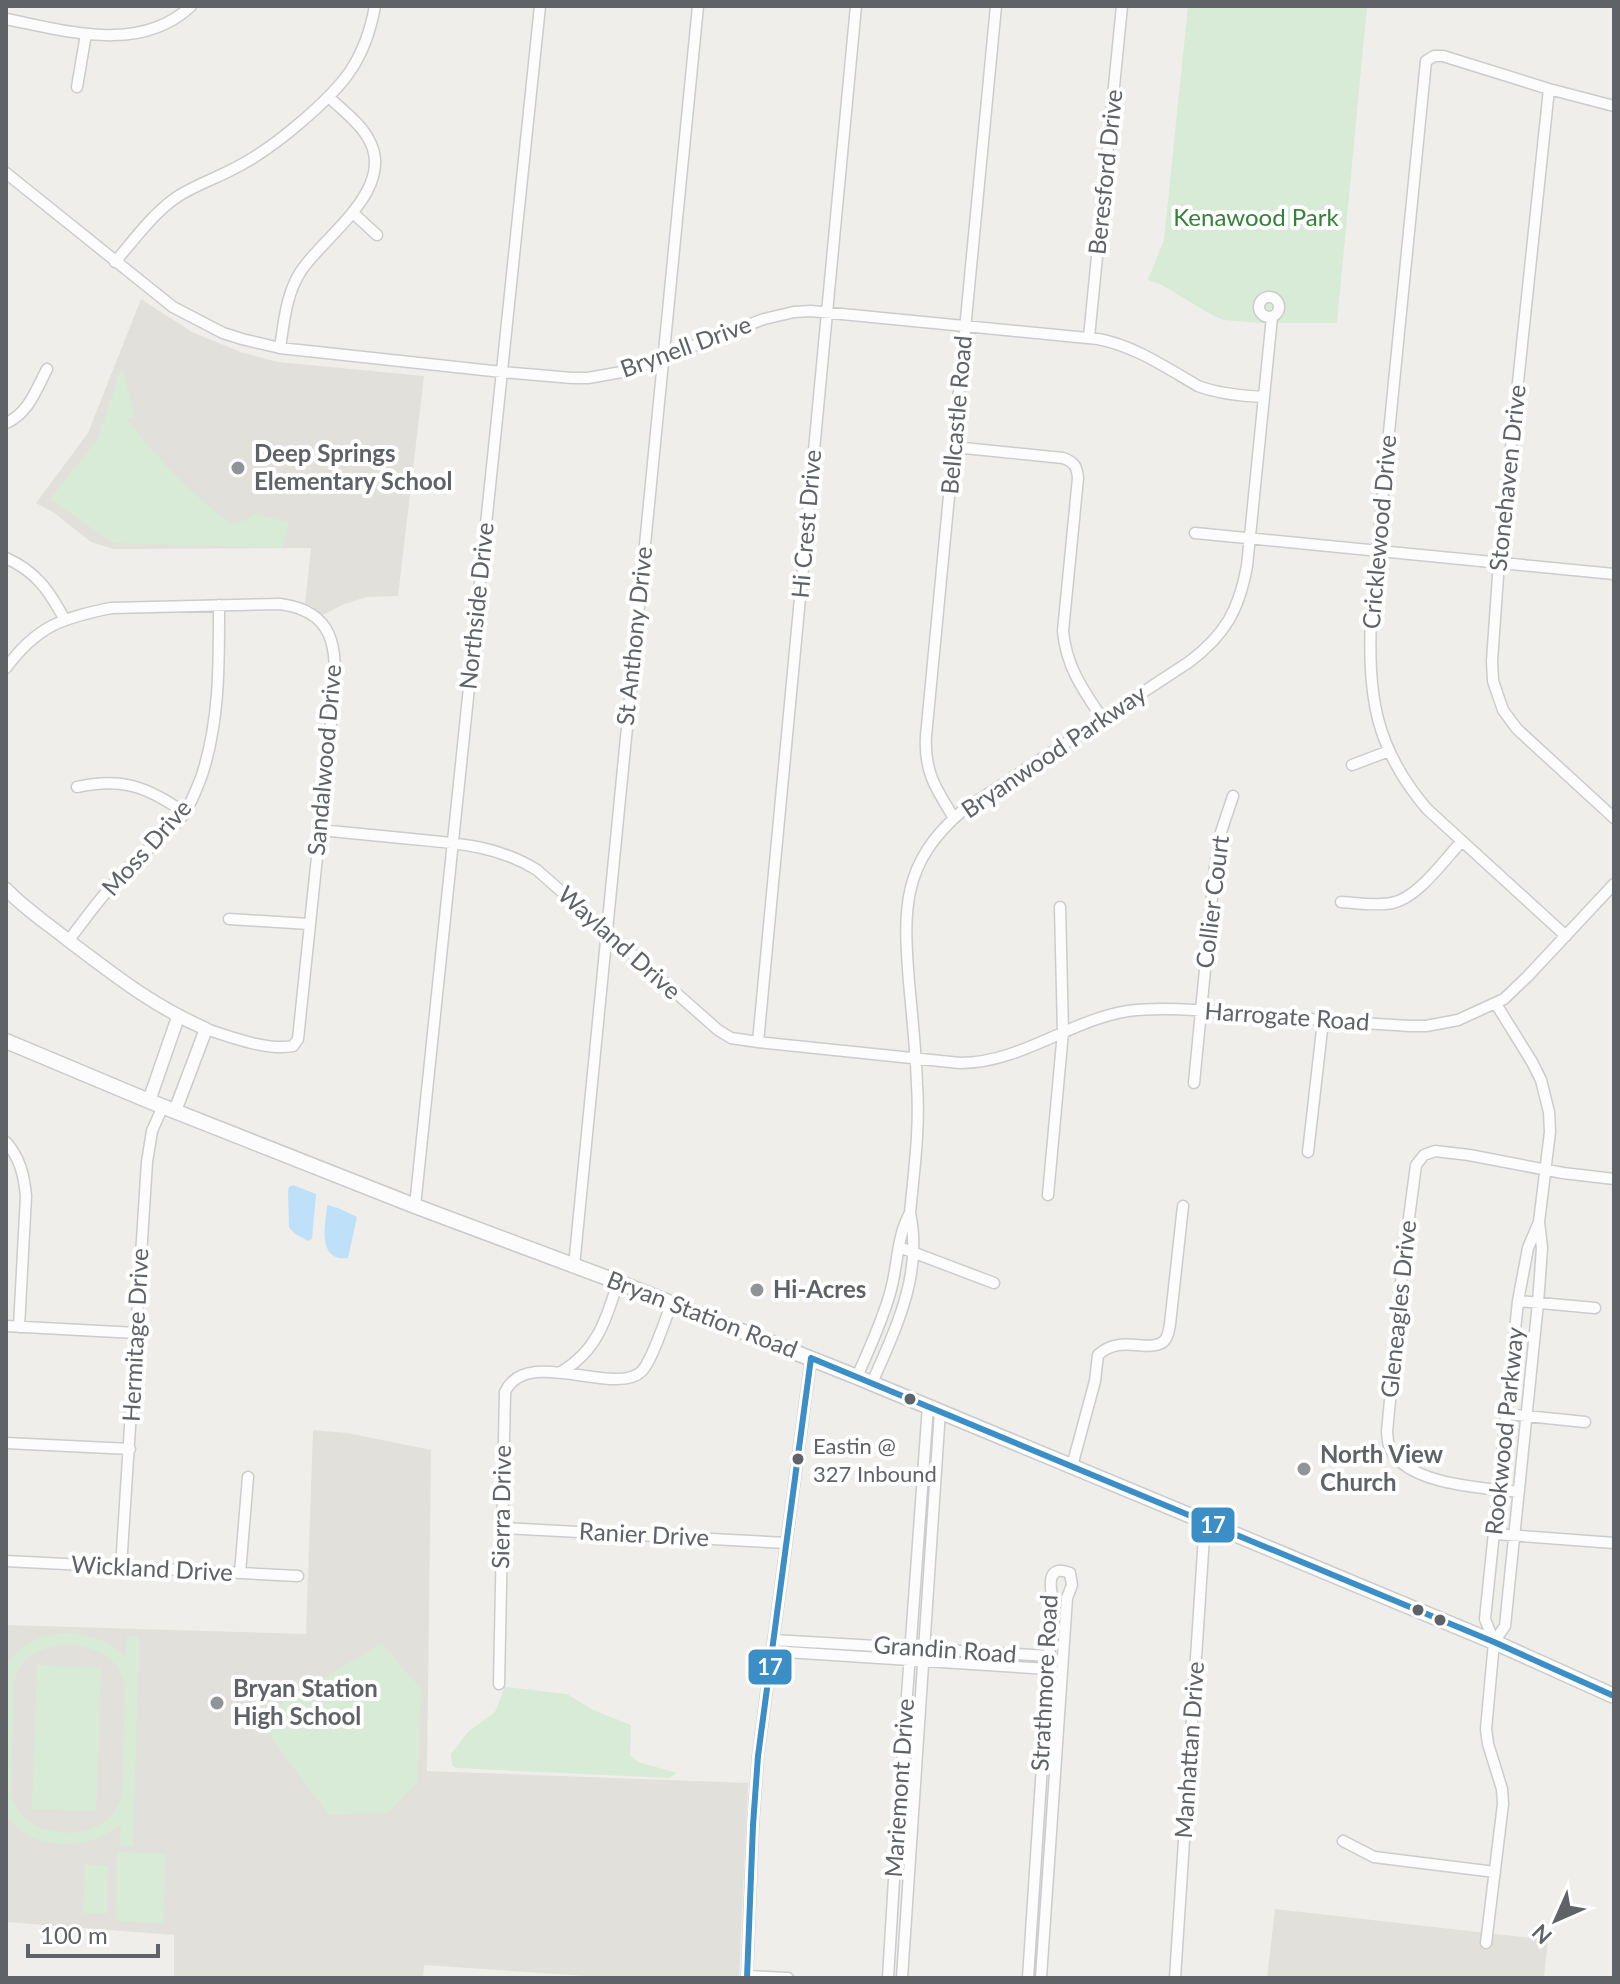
<svg xmlns="http://www.w3.org/2000/svg" width="1620" height="1984" viewBox="0 0 1620 1984" font-family="Lato,sans-serif">
  <style>
    .education { fill: #e2e0da }
    .green { fill: #d8ebd6; fill-rule: evenodd }
    .water { fill: #bfe0f9 }
    .lines { fill: none; stroke-linecap: round; stroke-linejoin: round }
    .minor-casing { stroke: #cbcccc; stroke-width: 13 }
    .tertiary-casing { stroke: #cbcccc; stroke-width: 15 }
    .secondary-casing { stroke: #cacacb; stroke-width: 17 }
    .minor { stroke: #fdfcfc; stroke-width: 10 }
    .tertiary { stroke: #fdfcfc; stroke-width: 12 }
    .secondary { stroke: #fdfcfc; stroke-width: 14 }
    .bus-1-casing { stroke: #fff; stroke-width: 12 }
    .bus-1 { stroke: #3c8fc6; stroke-width: 6 }
    .poi-dot { fill: #919496; stroke: #fff; stroke-width: 3 }
    .bus-dot { fill: #5f6368; stroke: #fff; stroke-width: 3 }
    .labels { text-anchor: middle; stroke-width: 8; stroke-linejoin: round; paint-order: stroke }
    .bus-label { font-size: 22px; fill: #5f6368; stroke: #fff; text-anchor: start }
    .street-label { font-size: 24px; fill: #5f6368; stroke: #fff }
    .park-label { font-size: 24px; fill: #348238; stroke: #fff }
    .poi-label { font-size: 24px; font-weight: bold; fill: #5f6368; stroke: #fff; text-anchor: start }
    .line-badge { stroke: #fff; stroke-width: 3 }
    .badge-label { font-size: 22px; text-anchor: middle; font-weight: bold; fill: #fff }
  </style>
  <rect width="100%" height="100%" fill="#efeeea"/>
  <path class="education" d="M141,299L192,332L243,353L278,362L424,376L398,596L366,597L342,605L323,615L311,606L305,604L311,548L113,549L91,542L53,512L36,503L88,433Z
    M313,1430L347,1433L431,1450L427,1771L748,1783L739,1978H616L424,1965L423,1978H174V1935L6,1922V1625L306,1634Z
    M1275,1909L1548,1940L1544,1978H1267Z"/>
  <path class="green" d="M1188,6H1367L1337,323H1260L1224,320L1212,315L1162,285L1148,280L1164,240Z
    M122,367L135,416L127,420C159,459 190,495 232,524L249,519L253,514L289,522L282,548L113,543L50,499L98,439Z
    M68,1633C90,1634 110,1641 126,1657L127,1636H139L133,1846H120L121,1824C88,1852 33,1852 6,1816V1667C19,1643 42,1634 68,1633ZM75,1645C100,1649 120,1659 125,1686L122,1794C113,1848 15,1845 11,1789L14,1683C19,1653 48,1644 75,1645Z
    M382,1643L421,1689L417,1782L388,1813L329,1815L267,1732L268,1712Z
    M37,1665L101,1668L96,1811L32,1809Z
    M505,1687L567,1694L593,1710L631,1725L630,1755L638,1762L677,1773L669,1778L456,1768L452,1765L451,1754L468,1732L495,1712Z
    M118,1852L166,1854L163,1923L116,1921Z
    M85,1865L108,1866L106,1914L83,1913Z"/>
  <path class="water" d="M293,1185L316,1194L312,1239L308,1241L294,1233L289,1227L288,1191L289,1187Z
    M328,1205L338,1208L357,1217L348,1258C317,1262 325,1225 327,1207Z"/>
  <g class="lines">
    <g class="minor-casing">
      <path id="minor" d="M6,19C67,31 140,54 191,6
        M77,87L86,34
        M1549,89L1499,562L1492,661L1493,681L1503,710L1517,729L1614,818
        M6,173L173,307L223,333L242,339L280,348L502,372L572,378H588L627,371L764,319L794,312L811,311L1098,339C1135,346 1165,367 1198,386C1219,394 1241,396 1264,397
        M353,213L377,235
        M115,262C133,241 151,216 174,199C192,186 215,179 235,168C259,156 280,140 301,122C342,87 365,62 375,6
        M1259 307a10 10 0 1 1 20 0a10 10 0 1 1-20 0Z
        M1089,337L1122,6
        M280,348C284,322 286,294 301,271C325,235 398,188 368,138C359,122 342,110 330,98
        M6,423C28,414 36,390 47,369
        M954,447L1063,458C1074,462 1077,466 1078,478L1063,631C1066,666 1083,690 1102,718
        M1195,533L1614,574
        M6,558C37,572 49,591 65,620
        M6,668C37,626 62,618 111,608L280,604C335,611 337,648 334,694L298,1039L293,1046C268,1051 230,1037 206,1029
        M1352,765L1389,751
        M77,787C122,777 148,787 185,813
        M954,818C936,789 924,772 926,736L996,6
        M320,830C351,833 382,836 412,839C457,843 499,846 537,870L718,1030L731,1038L758,1042L960,1063C1021,1063 1070,1020 1128,1011C1171,1006 1214,1012 1256,1015C1307,1019 1358,1023 1409,1026H1426L1458,1020L1504,999L1528,976L1614,884
        M1341,902C1357,903 1376,906 1392,903C1418,898 1444,860 1462,841
        M229,919L309,924
        M1566,936L1427,809C1373,746 1368,693 1371,613L1426,61L1434,56H1443L1549,89L1614,106
        M69,940C90,912 110,885 136,860C152,845 171,832 184,814C192,802 197,788 202,775C220,719 219,663 219,605
        M758,1042L856,6
        M1194,1083L1215,867L1221,832L1233,796
        M6,1142C20,1158 24,1175 26,1196L19,1327
        M1308,1152L1323,1021
        M1048,1195L1063,1032L1060,907
        M415,1206L540,6
        M899,1247L994,1283
        M574,1266L698,6
        M1518,1301L1595,1308
        M6,1326L136,1333
        M561,1372C597,1351 606,1320 618,1282
        M857,1377C869,1349 882,1322 890,1293C898,1267 896,1238 910,1213
        M872,1383C896,1328 923,1274 910,1213C914,1171 920,1128 917,1085C916,1051 912,1016 909,982C903,908 902,863 962,811L1189,662C1225,635 1239,610 1247,566L1272,317
        M1507,1414L1585,1422
        M6,1443L130,1449
        M1072,1466L1095,1381L1098,1355C1120,1334 1148,1353 1163,1342C1168,1338 1169,1330 1170,1324L1183,1206
        M1519,1492C1484,1488 1409,1485 1391,1450C1387,1444 1388,1438 1387,1432L1403,1263L1416,1165L1424,1155L1435,1151L1469,1155L1563,1173L1614,1179
        M502,1528L786,1543
        M1495,1534L1614,1543
        M6,1561L298,1576
        M121,1567L147,1162L152,1131L163,1106
        M240,1573L248,1477
        M773,1640L1049,1656L1053,1659
        M1494,1642L1505,1626L1538,1303L1542,1248L1539,1222L1550,1132L1549,1112L1541,1080L1532,1062L1496,1004
        M771,1651L1048,1669L1052,1668
        M499,1684L505,1392C527,1345 615,1398 642,1371C653,1359 665,1319 672,1303
        M1343,1841L1374,1857L1495,1872
        M1486,1943L1503,1804L1502,1789L1488,1744L1486,1729L1494,1642L1485,1619L1518,1301L1528,1248L1539,1222
        M747,1976L788,1978
        M747,1978L753,1825L758,1756L811,1358
        M888,1978L896,1847L928,1406
        M902,1978L940,1411
        M1028,1978L1053,1599C1049,1584 1048,1564 1070,1573L1072,1585L1067,1598L1041,1978
        M1175,1978L1205,1521"/>
    </g>
    <g class="tertiary-casing">
      <path id="tertiary" d="M6,889C25,909 48,924 69,941C116,976 151,1005 206,1029L175,1111
        M149,1101L178,1017"/>
    </g>
    <g class="secondary-casing">
      <path id="secondary" d="M6,1041L149,1101L415,1206L618,1282L857,1377L1494,1642L1614,1696"/>
    </g>
    <use href="#minor" class="minor"/>
    <use href="#tertiary" class="tertiary"/>
    <use href="#secondary" class="secondary"/>
    <g class="bus-1-casing">
      <path id="bus-1" d="M811,1358L1494,1642L1614,1696
        M747,1978L753,1825L758,1756L811,1358"/>
    </g>
    <use href="#bus-1" class="bus-1"/>
  </g>
  <g class="poi-dot">
    <circle cx="238" cy="468" r="8"/>
    <circle cx="757" cy="1290" r="8"/>
    <circle cx="1304" cy="1469" r="8"/>
    <circle cx="217" cy="1703" r="8"/>
  </g>
  <g class="bus-dot">
    <circle cx="910" cy="1399" r="7"/>
    <circle cx="798" cy="1459" r="7"/>
    <circle cx="1418" cy="1610" r="7"/>
    <circle cx="1440" cy="1620" r="7"/>
  </g>
  <g class="labels">
    <g class="bus-label">
      <text x="813" y="1454">Eastin @<tspan x="813" dy="28">327 Inbound</tspan></text>
    </g>
    <g class="street-label">
      <text transform="translate(1106 172) rotate(-84)" y="8">Beresford Drive</text>
      <text transform="translate(686 347) rotate(-20)" y="8">Brynell Drive</text>
      <text transform="translate(957 415) rotate(-85)" y="8">Bellcastle Road</text>
      <text transform="translate(1508 478) rotate(-84)" y="8">Stonehaven Drive</text>
      <text transform="translate(807 524) rotate(-85)" y="8">Hi Crest Drive</text>
      <text transform="translate(1380 532) rotate(-85)" y="8">Cricklewood Drive</text>
      <text transform="translate(477 606) rotate(-84)" y="8">Northside Drive</text>
      <text transform="translate(635 636) rotate(-84)" y="8">St Anthony Drive</text>
      <text transform="translate(1054 752) rotate(-34)" y="8">Bryanwood Parkway</text>
      <text transform="translate(325 760) rotate(-85)" y="8">Sandalwood Drive</text>
      <text transform="translate(147 848) rotate(-48)" y="8">Moss Drive</text>
      <text transform="translate(1213 902) rotate(-83)" y="8">Collier Court</text>
      <text transform="translate(619 943) rotate(42)" y="8">Wayland Drive</text>
      <text transform="translate(1287 1017) rotate(4)" y="8">Harrogate Road</text>
      <text transform="translate(1399 1309) rotate(-84)" y="8">Gleneagles Drive</text>
      <text transform="translate(702 1315) rotate(21)" y="8">Bryan Station Road</text>
      <text transform="translate(136 1335) rotate(-87)" y="8">Hermitage Drive</text>
      <text transform="translate(1505 1431) rotate(-84)" y="8">Rookwood Parkway</text>
      <text transform="translate(502 1507) rotate(-89)" y="8">Sierra Drive</text>
      <text transform="translate(644 1535) rotate(3)" y="8">Ranier Drive</text>
      <text transform="translate(152 1569) rotate(3)" y="8">Wickland Drive</text>
      <text transform="translate(945 1650) rotate(4)" y="8">Grandin Road</text>
      <text transform="translate(1045 1683) rotate(-87)" y="8">Strathmore Road</text>
      <text transform="translate(1190 1750) rotate(-86)" y="8">Manhattan Drive</text>
      <text transform="translate(900 1788) rotate(-86)" y="8">Mariemont Drive</text>
    </g>
    <g class="park-label">
      <text x="1256" y="226">Kenawood Park</text>
    </g>
    <g class="poi-label">
      <text x="254" y="462">Deep Springs<tspan x="254" dy="28">Elementary School</tspan></text>
      <text x="773" y="1298">Hi-Acres</text>
      <text x="1320" y="1463">North View<tspan x="1320" dy="28">Church</tspan></text>
      <text x="233" y="1697">Bryan Station<tspan x="233" dy="28">High School</tspan></text>
    </g>
  </g>
  <g class="line-badge">
    <rect x="1190" y="1506" width="46" height="38" rx="8" fill="#3c8fc6"/>
    <rect x="747" y="1648" width="46" height="38" rx="8" fill="#3c8fc6"/>
  </g>
  <g class="badge-label">
    <text x="1213" y="1533">17</text>
    <text x="770" y="1675">17</text>
  </g>
  <rect width="1620" height="1984" fill="none" stroke="#5f6368" stroke-width="16"/>
  <g transform="translate(1556 1920) rotate(225)" stroke="#ffffff" stroke-width="6" paint-order="stroke">
  <path d="M0-6L14 30L0 20L-14 30Z" fill="#5f6368"/>
  <text y="-12" font-size="22" font-weight="bold" text-anchor="middle" fill="#5f6368">N</text>
  </g>
  <path d="M28 1944v12h130v-12" fill="none" stroke="#5f6368" stroke-width="4"/>
  <text x="40" y="1944" font-size="24" fill="#5f6368" stroke="#ffffff" stroke-width="6" paint-order="stroke">100 m</text>
</svg>
